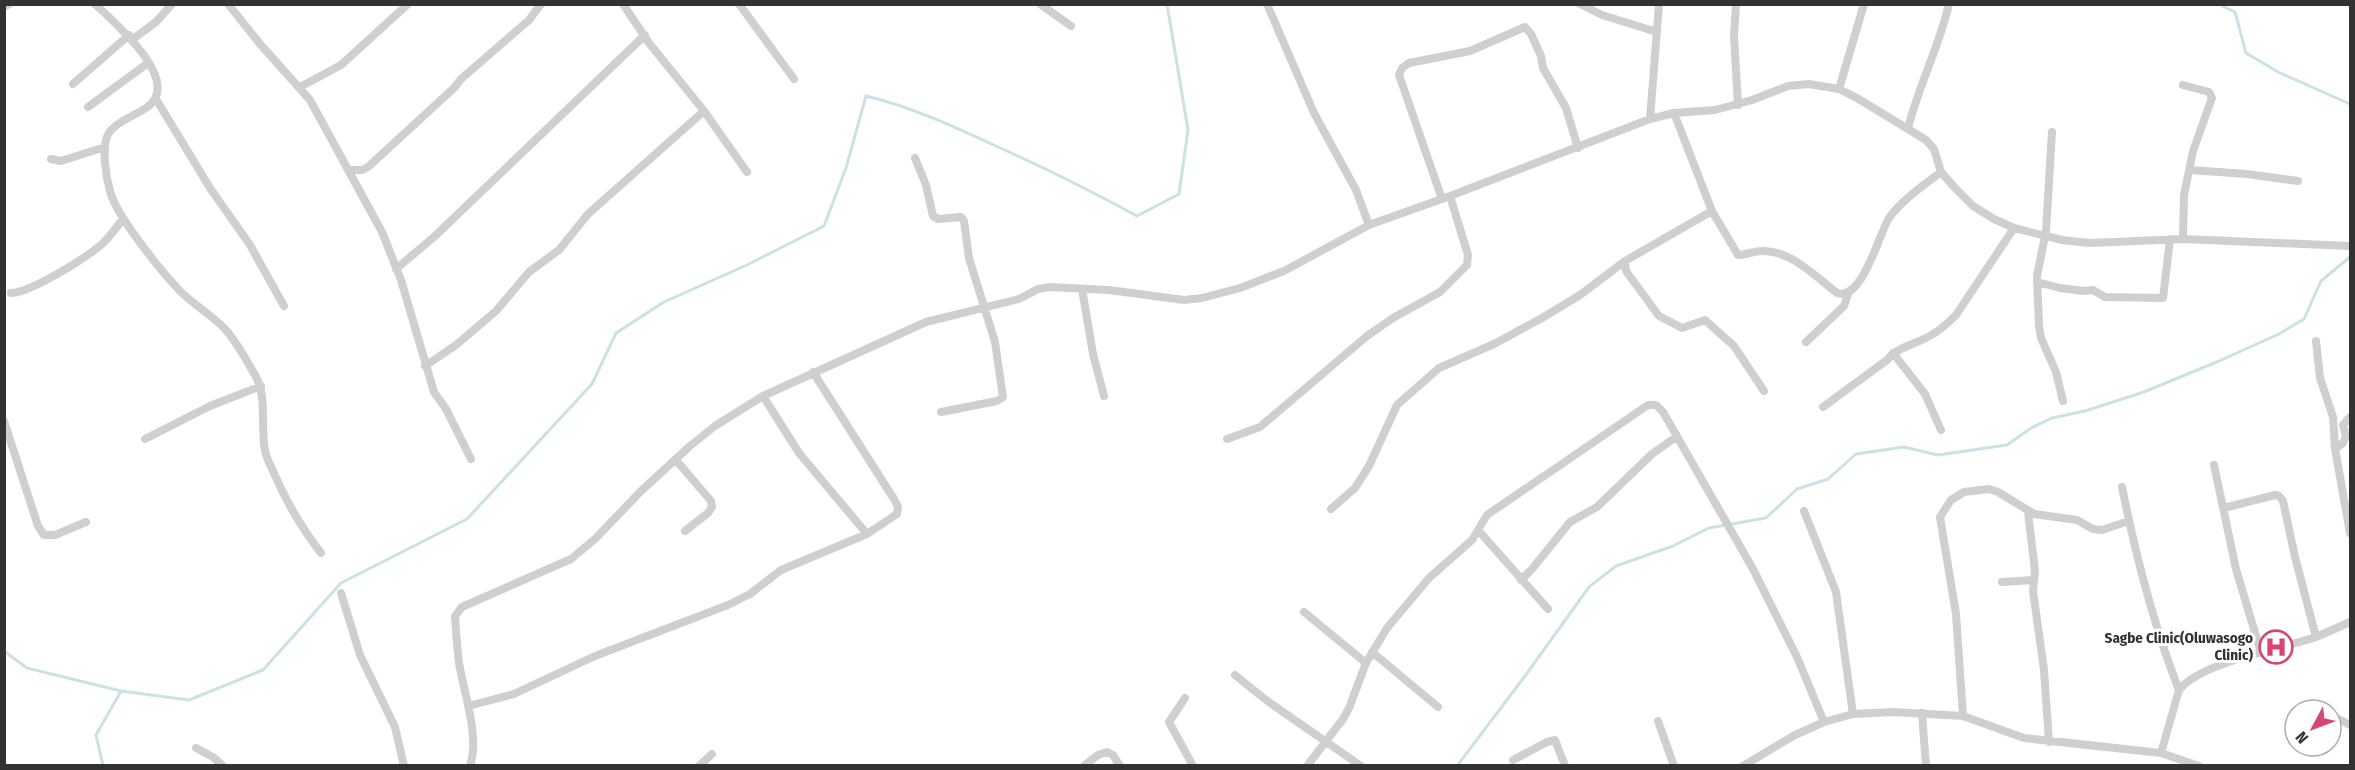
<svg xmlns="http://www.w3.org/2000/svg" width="2355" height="770" viewBox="0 0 2355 770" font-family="'Fira Sans Condensed',sans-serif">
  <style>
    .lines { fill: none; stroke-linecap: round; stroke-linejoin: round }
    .stream { stroke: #cae2e6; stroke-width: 3 }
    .street { stroke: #cfcfcf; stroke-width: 8 }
    .labels { text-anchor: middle; stroke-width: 6; stroke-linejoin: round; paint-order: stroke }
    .poi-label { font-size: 15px; font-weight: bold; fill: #323232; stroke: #fff; text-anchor: end }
  </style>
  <rect width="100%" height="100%" fill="#fff"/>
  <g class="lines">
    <path class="stream" d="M2218,4L2235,12L2246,53L2278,72L2350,104
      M4,651L27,668L121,691L189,700L263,670L341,583L467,519L592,384L616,333L664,302L747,265L824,226L846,168L866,96C912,107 955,127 998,147C1045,168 1091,191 1137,216L1179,194L1188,130L1167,4
      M103,766L96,735L121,691
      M1457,766L1525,676L1589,587L1616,566L1673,546L1709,528L1766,518L1797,489L1828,479L1856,454L1904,447L1938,455L2007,445L2031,428L2052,418L2085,411L2144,392L2219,361L2279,334L2304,319L2321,281L2350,257"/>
    <path class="street" d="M95,4C115,23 185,82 146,108C134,116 112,123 107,137C102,151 106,177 110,191C116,216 162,272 180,291C194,305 212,315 225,329C237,342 246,360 255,375C268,397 260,426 265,450C266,457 270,465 273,471C286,502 301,527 321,553
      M228,4L261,45L310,100L382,232L401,280L434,392L446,409L471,459
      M739,4L794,79
      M1040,4L1071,26
      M1267,4L1314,113L1356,190L1369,225
      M1580,4L1602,15L1657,32
      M1736,4L1734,36L1738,105
      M4,7L9,4
      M133,39L156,22L172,4
      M73,84L129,35
      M300,87L341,65L408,4
      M1839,89L1864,4
      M156,99L210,188L250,245L284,306
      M88,107L148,63
      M704,111L747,172
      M1674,113L1712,211L1738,255C1746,255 1754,251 1762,251C1791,250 1816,277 1837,293C1862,302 1879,234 1889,218C1902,200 1924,185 1941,172
      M1650,119L1659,4
      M1908,128C1919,85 1939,47 1949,4
      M2052,132L2046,231L2037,276L2039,326L2041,338L2056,372L2063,401
      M915,158L926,185L933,216L938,219L961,217L964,221L969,258L995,342L1003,397L997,401L941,412
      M51,159L61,161L105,147
      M349,170H362L368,167L455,87L461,79L529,20L541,4
      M2190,170L2247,174L2298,181
      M1442,199L1399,75L1402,68L1409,63L1470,51L1525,27L1531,34L1541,56L1543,68L1566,108L1578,148
      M2183,239L2184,195L2193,151L2212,98L2209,92L2183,85
      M1625,261L1626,271L1659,316L1682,328L1705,320L1734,346L1764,391
      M396,269L435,236L645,35
      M2037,282L2060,288L2083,291L2093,290L2105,297L2163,298L2170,239
      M1082,289L1093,354L1104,396
      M11,293C30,293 86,258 102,244C110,237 116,227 123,219
      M2316,341L2320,378L2333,417L2335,449
      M1806,342L1844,306L1848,294
      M1893,353L1925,394L1941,430
      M425,366L456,345L496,311L529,272L559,250L588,214L704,111L649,43L623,4
      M763,396L799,453L867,534
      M1823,407L1887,360C1898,346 1918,344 1933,334C1942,329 1949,322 1956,315L2014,228
      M2350,417L2343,425L2346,436L2343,443L2335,449L2350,533
      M4,421L38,526L44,535H55L86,522
      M145,439L210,406L261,386
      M1227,439L1260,427L1367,336L1393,318L1440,292L1467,265L1468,255L1450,196
      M676,460L711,501L712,507L708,513L685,531
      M2214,465L2236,569L2261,653
      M2122,487C2136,557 2153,624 2179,690
      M2224,508L2275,495L2279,496L2283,501L2295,557L2316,637
      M1331,509L1355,488L1369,466L1397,405L1439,368L1494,344L1542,318L1580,295L1625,261L1712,211
      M1804,511L1836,592L1853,714
      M2028,512L2035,571L2034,580
      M1478,530L1548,609
      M1521,580L1532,569L1570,522L1597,507L1652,454L1676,437
      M2002,582L2034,580L2033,591L2044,670L2049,742
      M341,593L360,655L395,727L404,766
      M1304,612L1366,663
      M1372,652L1438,707
      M1235,675L1266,700L1361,766
      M1185,698L1169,722L1193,766
      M468,706L514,694L595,656L728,605L750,594L781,570L867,534L897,514L898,507L894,499L813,372
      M2321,709L2322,710
      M1922,713L1926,766
      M2331,715L2350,725
      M1963,716L1956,614L1940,517L1951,500L1964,492L1989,489L1998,492L2034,514L2077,520L2093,529L2102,530L2129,521
      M1658,721L1674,766
      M196,748L213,757L223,766
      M2161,753L2179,690C2201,662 2281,649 2316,637C2328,632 2339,627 2350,622
      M1513,760L1547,742L1555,740L1565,766
      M470,766C480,737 464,693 459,663C457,648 456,631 455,616L462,607L571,559L596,538L640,492L690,446L715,426L763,396L926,322L1019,299L1038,289L1050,287L1109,290L1184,300L1202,298L1240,288L1284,271L1369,225L1450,196L1650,119L1674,113L1715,110L1752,100L1788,86L1809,84L1839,89L1857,98L1926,140L1934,149L1941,172L1955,188L1973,206L1994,219L2014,228L2062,240L2090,243L2183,239L2350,246
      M699,766L712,754
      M1084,766L1098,755L1107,752L1113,755L1120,766
      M1307,766L1343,719L1349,708L1366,663L1387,628L1429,578L1472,540L1487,515L1648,405H1656L1663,412L1753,569L1797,657L1824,722
      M1743,766L1795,735L1824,722L1853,714L1893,712L1963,716L2024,738L2161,753L2199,766"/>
  </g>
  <defs>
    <g id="hospital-ring" transform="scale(1.725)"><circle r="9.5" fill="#fff" stroke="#d74571" stroke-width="1.5"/><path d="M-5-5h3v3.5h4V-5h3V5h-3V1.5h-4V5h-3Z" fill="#d74571"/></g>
  </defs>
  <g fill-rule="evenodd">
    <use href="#hospital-ring" x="2276" y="647"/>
  </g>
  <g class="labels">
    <g class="poi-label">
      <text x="2253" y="643">Sagbe Clinic(Oluwasogo<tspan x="2253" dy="17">Clinic)</tspan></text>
    </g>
  </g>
  <rect width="2355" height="770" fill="none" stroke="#323232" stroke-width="12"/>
  <g transform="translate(2313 728) rotate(229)"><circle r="28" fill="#ffffff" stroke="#adadad" stroke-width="1.5"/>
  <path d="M0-4.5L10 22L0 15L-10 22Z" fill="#d74571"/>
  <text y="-9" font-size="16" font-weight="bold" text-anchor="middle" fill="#323232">N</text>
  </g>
</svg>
